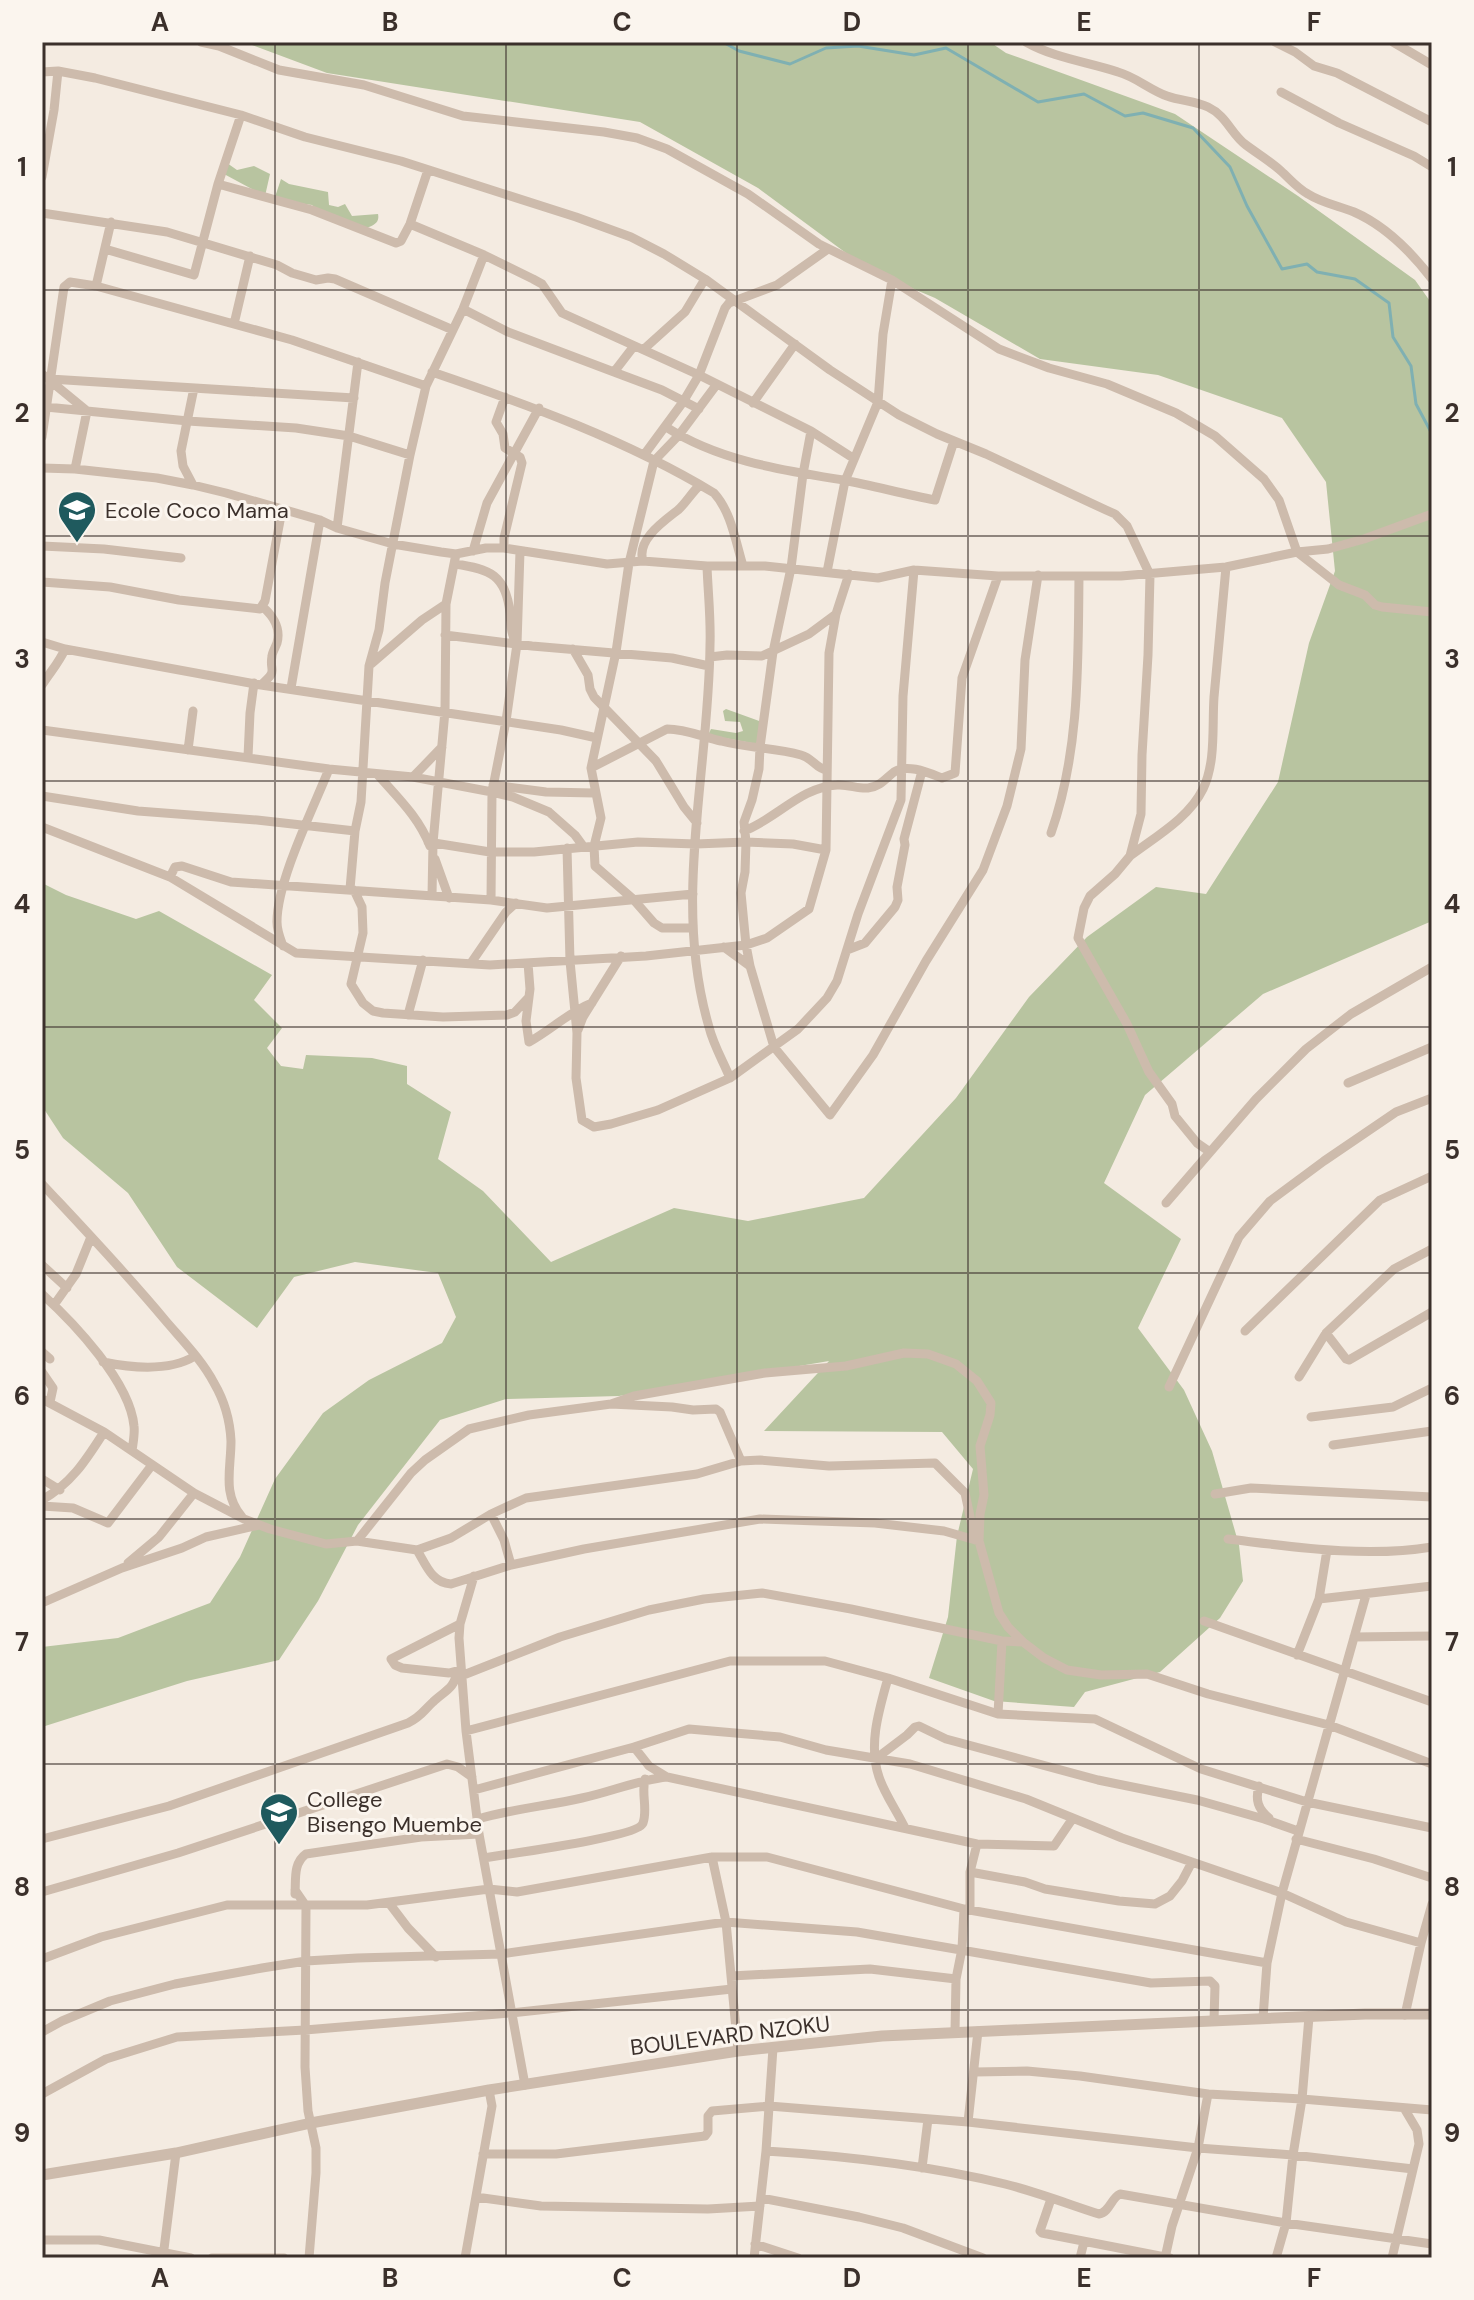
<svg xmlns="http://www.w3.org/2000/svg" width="1474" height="2300" viewBox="0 0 1474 2300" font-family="'DM Sans',sans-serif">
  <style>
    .green { fill: #b8c4a0 }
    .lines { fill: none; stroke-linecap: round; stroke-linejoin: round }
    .stream { stroke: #7fb0b2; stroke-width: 3 }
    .minor { stroke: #cdbbac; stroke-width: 9 }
    .tertiary { stroke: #cdbbac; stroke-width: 11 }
    .grid { fill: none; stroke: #3b302b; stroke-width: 2; stroke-opacity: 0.55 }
    .labels { text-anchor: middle; stroke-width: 6; stroke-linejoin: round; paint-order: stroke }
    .poi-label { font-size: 22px; fill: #3b302b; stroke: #fbf5ee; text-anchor: start }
    .street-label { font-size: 22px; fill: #3b302b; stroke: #fbf5ee }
    .neatline { fill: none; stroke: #3b302b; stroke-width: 3 }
    .grid-label { font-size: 26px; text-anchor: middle; font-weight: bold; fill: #3b302b }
  </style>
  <rect width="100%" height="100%" fill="#f4ebe1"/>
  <path class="green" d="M244,42H990L1006,53L1175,114L1298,196L1415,280L1432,304V921L1263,994L1145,1095L1104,1183L1181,1239L1138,1328L1184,1390L1212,1451L1239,1545L1243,1581L1220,1618L1160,1672L1085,1692L1074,1707L994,1701L929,1678L948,1617L957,1536L973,1469L942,1432L764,1431L829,1361L619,1396L506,1399L440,1420L358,1525L318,1601L279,1660L187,1681L42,1727V1647L118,1638L210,1603L240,1557L275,1479L323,1413L369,1380L442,1343L456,1317L438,1273L355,1262L294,1277L257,1328L177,1267L128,1193L63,1138L42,1106V883L66,895L136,919L159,911L272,975L254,1000L282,1028L267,1048L281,1066L303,1069L306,1055L372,1058L407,1066V1084L451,1112L438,1159L483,1191L551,1262L674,1208L748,1221L864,1198L956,1098L1029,997L1087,937L1156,887L1206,894L1278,782L1309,643L1335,571L1326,482L1282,418L1158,375L1040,359L935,298L869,270L758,188L640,122L327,73Z
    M227,163L237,170L254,166L270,174L265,196L224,174Z
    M281,179L289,184L328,192L329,205L338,207L345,204L352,216L378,214C380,223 373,225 367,228L316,209L312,205L291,202L275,197Z
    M726,709L762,722L757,744L708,735L711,729L736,733L743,731L740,722L725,721L723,711Z"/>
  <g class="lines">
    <path class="stream" d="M723,42L739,51L790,64L826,48L858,46L914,55L946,48L1038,102L1084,94L1125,116L1143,113L1193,128L1230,167L1247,206L1282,269L1307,264L1317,272L1355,279L1389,303L1393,337L1411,366L1416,404L1432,434"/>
    <path class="minor" d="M201,42L219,46L279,70L364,85L463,116L604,132L637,138L667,149L748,194L819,244L892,280L999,349L1049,368L1107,384L1176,413L1215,436L1264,479L1279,500L1297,552L1339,585L1365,595L1375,605L1382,607L1432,612
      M1026,42C1054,58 1088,62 1118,72C1136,77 1150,90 1167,96C1181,101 1195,101 1208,107C1227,116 1231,134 1246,145C1258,154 1270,161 1281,171C1290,179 1297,188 1308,194C1322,203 1339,206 1354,212C1384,225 1412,253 1432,279
      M1275,42L1295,52L1314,66L1337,73L1432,122
      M1393,42L1432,65
      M42,72L58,71L95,78L241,115L305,137L401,161L576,217L631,237L664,254L705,279L830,370L899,415L937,434L986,454L1106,510L1115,514L1127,526L1150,575L1148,655L1142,755L1141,814L1130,856L1115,874L1090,896L1084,908L1078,938L1127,1024L1149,1072L1172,1104L1175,1116L1197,1143L1210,1152
      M1281,92L1339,123L1414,156L1432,167
      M42,177L54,110L58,71
      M218,184L312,210L396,243L401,241L410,224L428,170
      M42,213L167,232L277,265L292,273L316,280L328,278L335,279L453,330
      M410,224L484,255L533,279L542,284L562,313L699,375L811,431L853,458
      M105,249L194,275L218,184L241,115
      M96,286L111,222
      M463,309L508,332L614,372L634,346
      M234,324L250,256
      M644,349L685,312L705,279
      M432,372C529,405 626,440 714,493C731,511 736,543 743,566
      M614,372L662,390L699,409
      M42,374L87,411L75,469
      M50,379L354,398
      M753,403L795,344
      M46,407L188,421L296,428L349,436L410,455
      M666,427C719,461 782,470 843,480C874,486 904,494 935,500L954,441
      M811,431L803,474L791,568L773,652L760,747L759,769L752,800L744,822L746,842L745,872L741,893L746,945L750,966L774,1047L830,1115L873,1055L926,961L983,870L1007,806L1021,749L1025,660L1038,575
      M42,437L64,287L70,282L96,286L292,340L426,386
      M644,455L683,402L699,375L725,308L729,303L777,285L828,249
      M42,468L75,469L157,478L193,485L226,493L320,520L337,528L393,544L441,552L456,554L486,548H504L607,564L643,561L707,566H765L878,578L914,570L998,576H1121L1226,567L1297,552L1328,549L1364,539L1432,514
      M193,485L183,466L181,451L194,388
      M337,528L358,362
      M42,546L104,549L181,558
      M504,548V538L522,463L520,457L505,448L503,434L496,422L505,397
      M473,551L487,503L539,408
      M643,561C636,540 664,521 678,510C686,503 692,492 700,485
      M455,564C490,569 506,575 510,613C511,622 510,630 514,638
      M707,566C708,593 711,619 710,645C709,772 672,902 709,1027C713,1044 723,1061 730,1078
      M827,572L845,481L878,402L883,334L892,280
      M42,582L110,587L179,600L260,609L265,601L282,510
      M445,635L532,646L672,658L709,666
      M42,642L65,649L261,685L561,730L597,738
      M573,649L588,675L590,689L594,697L656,761L684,807L697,823
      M710,657L727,655L762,656L809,634L836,614
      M371,664L422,620L446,604
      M42,685C50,672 59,663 65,649
      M261,685C279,669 269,673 272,656C272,653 276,646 277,643C281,628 274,617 263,607
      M291,688L320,520
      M42,730L329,769L413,777L492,792L513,797L549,812L575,835L583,846
      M188,750L193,711
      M248,757L250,713L254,683
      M591,768L667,729C686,729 703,737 721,741C748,748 775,748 801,755C813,758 816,769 827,770
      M378,775C398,798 418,816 430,846
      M413,777L442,747
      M493,785L546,792L594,793
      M42,796L138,811L257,820L355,831
      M42,827L170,877L296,953L490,965L646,956L746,945L767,938L809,909L826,850L829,653L836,614L849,574
      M744,831C776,819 801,787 837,785C848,784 858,789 868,788C880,787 886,778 894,772C907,763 929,773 942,778L955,773L962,678L998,576
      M1051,833C1080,751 1078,662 1079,576
      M428,842L490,852H534L638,842L696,844L746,842L793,844L826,850
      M567,848L570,961L577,1033L576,1078L582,1120L594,1127L611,1124L658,1110L730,1078L798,1029L827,998L837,981L858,914L901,800L903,696L914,570
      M1130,856C1155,837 1189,818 1203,789C1216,762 1212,727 1214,697C1218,654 1222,610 1226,567
      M435,859L449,898
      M170,877L175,867L182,866L231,882L491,900L547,908L693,894
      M350,889L355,831L361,802L369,666L379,630L385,583L410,455L426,386L463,309L484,255
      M354,890L362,907L363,933L351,984L363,1003L373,1011L383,1013L443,1017L507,1015L515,1012L529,997
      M432,896L433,843L445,711L446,604L456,554
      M491,900L492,792L506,721L517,644L520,551
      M693,928H662L654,923L633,899L595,866L594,846L601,818L591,768L616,652L629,563L654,461L679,435L717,384
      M283,946C280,938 277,931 277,922C277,881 313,809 329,769
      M724,947L750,966
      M847,950L865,943L895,907L898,900L897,887L905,845L904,839L922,771
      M471,963L506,912L516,903
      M528,963L530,989L526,1021L529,1042C551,1030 569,1012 592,1003
      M408,1015L423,960
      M578,1030L583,1017L621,956
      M1348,1083L1432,1047
      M42,1184C84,1229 126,1273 165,1320C182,1340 202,1360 214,1383C224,1400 230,1420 231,1441C231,1469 222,1494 242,1517
      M1166,1203L1256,1099L1306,1049L1351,1014L1432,967
      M42,1265L67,1288
      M42,1294C74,1323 130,1382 134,1426C135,1434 133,1443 132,1451
      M54,1305L76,1274L91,1237
      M1245,1331L1380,1200L1432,1176
      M1326,1333L1346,1359L1349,1360L1432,1312
      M42,1352L50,1359
      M103,1362C132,1368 169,1372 195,1356
      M42,1372L53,1388L50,1402
      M1299,1377L1326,1333L1394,1269L1432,1249
      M1169,1387L1239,1237L1270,1201L1324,1161L1396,1112L1432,1098
      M42,1399L104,1432L194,1493L244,1519L270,1529L326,1544L357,1541L417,1550L451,1538L491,1514L526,1498L697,1474L741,1461L760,1460L829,1466L935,1463L965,1493L975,1540
      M611,1404L634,1396L765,1373L846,1366L904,1353L928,1354L956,1364L977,1381L991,1403L990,1415L980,1446L984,1495L980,1514L979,1541L999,1613L1008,1627L1023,1642L1044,1658L1067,1670L1101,1675L1147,1674L1208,1694L1329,1725L1432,1764
      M1311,1417L1393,1407L1432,1388
      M1333,1445L1432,1431
      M42,1479L60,1490
      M1215,1494L1251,1488L1432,1497
      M42,1500C72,1483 86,1460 104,1432
      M42,1506L73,1508L108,1523L152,1465
      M491,1514L504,1540L511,1565
      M1228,1539C1295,1547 1365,1558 1432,1547
      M357,1541L411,1473L425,1460L469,1429L529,1415L611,1404L672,1407L693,1410L716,1409L720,1412L741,1461
      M417,1550C426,1565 432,1583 451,1584L511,1565L584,1549L760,1519L875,1523L944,1531L979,1541
      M128,1563L159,1537L194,1493
      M474,1576L460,1624L459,1638L466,1731L479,1834L525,2085
      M1319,1599L1432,1586
      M42,1603L122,1568L182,1548L206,1537L259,1525
      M1204,1621L1432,1702
      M460,1624L391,1659L395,1665L402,1668L449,1673L460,1670
      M1354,1637L1432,1636
      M1297,1655L1319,1599L1327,1550
      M461,1676L560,1637L649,1610L704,1599L762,1593L851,1609L1002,1641L1023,1642
      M888,1678C879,1710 868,1745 879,1777C885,1795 897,1811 905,1828
      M998,1714L1002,1641
      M466,1731L730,1661H825L888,1678L998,1714L1095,1719L1201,1769L1307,1802L1432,1828
      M634,1747L649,1766L667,1777L977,1844L1054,1846L1073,1818
      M878,1757L907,1735L915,1727L919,1726L946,1739L1098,1780L1197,1800L1264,1819L1298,1831
      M1259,1786C1255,1800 1258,1809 1269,1818
      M474,1790L634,1747L689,1729L780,1737L826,1750L910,1764L1026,1799L1122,1838L1282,1893L1346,1922L1421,1943
      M478,1819C512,1809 547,1806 582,1798C611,1792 637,1780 667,1777
      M42,1839L169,1806L408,1723C422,1716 423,1711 433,1702C443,1692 456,1688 456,1672
      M1296,1839L1374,1859L1432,1878
      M712,1857L726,1922L738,2051
      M484,1858C506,1854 639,1837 643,1823C648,1809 641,1793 645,1779
      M970,1872L1025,1882L1045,1889L1119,1901L1155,1904L1170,1896L1182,1881L1192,1862
      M295,1890L306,1906L305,2067L308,2111L316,2148V2173L309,2258
      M42,1892L178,1853L447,1764L458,1767L472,1777
      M295,1894C296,1880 293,1863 306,1854L421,1837L479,1834
      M389,1903L408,1928L436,1957
      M970,1909V1872L977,1844
      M42,1959L101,1937L227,1905H367L489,1889L517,1892L712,1857H767L964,1909L1267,1963
      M731,1976L870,1969L956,1979
      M1405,2015L1421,1943L1432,1904
      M1263,2018L1267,1963L1282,1893L1366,1595
      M42,2032L62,2021L110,2001L175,1984L262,1968L306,1961L357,1958L501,1954L726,1922L857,1932L1151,1983L1210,1981L1215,1986L1214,2020
      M955,2032L956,1979L962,1949L964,1909
      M975,2072L1027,2071L1080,2076L1208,2094L1302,2099L1432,2110
      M42,2094L106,2059L177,2037L305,2030L511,2013L732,1989
      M968,2122L978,2031
      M766,2151C846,2156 927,2165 1005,2184C1037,2192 1068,2204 1099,2214C1110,2212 1111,2198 1120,2194L1286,2223L1432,2244
      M483,2154H556L705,2136L708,2132V2116L712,2111L769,2106L968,2122L1198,2148L1293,2155L1413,2169
      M922,2168L928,2119
      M476,2197L541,2206L708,2209L760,2206
      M761,2198L859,2217L903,2228L983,2258
      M1051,2199L1040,2231L1042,2233L1170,2258
      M42,2240H99L191,2258
      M755,2244L798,2258
      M163,2257L176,2153
      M212,2258H284
      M465,2258L492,2106L489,2090
      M754,2258L766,2151L773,2048
      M1080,2258L1084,2242
      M1165,2258L1172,2226L1198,2148L1208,2094
      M1276,2258L1286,2223L1293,2155L1302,2099L1309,2017
      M1392,2258L1419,2144L1417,2130L1404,2108"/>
    <path class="tertiary" d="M42,2175L176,2153L311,2123L489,2090L738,2051L882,2036L1365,2014H1432"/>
  </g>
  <path class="grid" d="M275,42V2258M506,42V2258M737,42V2258M968,42V2258M1199,42V2258M42,290H1432M42,536H1432M42,781H1432M42,1027H1432M42,1273H1432M42,1519H1432M42,1764H1432M42,2010H1432"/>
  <defs>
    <g id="school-pin" transform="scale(2)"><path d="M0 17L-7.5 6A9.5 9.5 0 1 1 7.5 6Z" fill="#1f5a5e" stroke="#fbf5ee"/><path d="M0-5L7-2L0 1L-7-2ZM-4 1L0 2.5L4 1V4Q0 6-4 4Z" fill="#fff"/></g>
  </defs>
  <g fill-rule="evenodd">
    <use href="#school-pin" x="77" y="510"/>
    <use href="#school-pin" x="279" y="1812"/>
  </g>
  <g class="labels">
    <g class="poi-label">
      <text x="105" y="518">Ecole Coco Mama</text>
      <text x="307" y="1807">College<tspan x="307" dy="25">Bisengo Muembe</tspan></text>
    </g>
    <g class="street-label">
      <text transform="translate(730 2035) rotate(-7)" y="8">BOULEVARD NZOKU</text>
    </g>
  </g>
  <rect width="1474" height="2300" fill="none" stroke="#fbf5ee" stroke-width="88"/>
  <rect x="44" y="44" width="1386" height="2212" class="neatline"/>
  <g class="grid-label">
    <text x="160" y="31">A</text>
    <text x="390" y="31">B</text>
    <text x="622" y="31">C</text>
    <text x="852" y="31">D</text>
    <text x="1084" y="31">E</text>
    <text x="1314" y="31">F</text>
    <text x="22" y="176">1</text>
    <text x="1452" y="176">1</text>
    <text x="22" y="422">2</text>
    <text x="1452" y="422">2</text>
    <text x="22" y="668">3</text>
    <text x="1452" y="668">3</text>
    <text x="22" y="913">4</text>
    <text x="1452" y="913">4</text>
    <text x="22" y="1159">5</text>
    <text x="1452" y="1159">5</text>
    <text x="22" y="1405">6</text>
    <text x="1452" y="1405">6</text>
    <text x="22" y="1651">7</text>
    <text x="1452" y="1651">7</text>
    <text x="22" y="1896">8</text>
    <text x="1452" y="1896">8</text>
    <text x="22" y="2142">9</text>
    <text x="1452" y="2142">9</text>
    <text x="160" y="2287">A</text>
    <text x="390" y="2287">B</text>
    <text x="622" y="2287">C</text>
    <text x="852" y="2287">D</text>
    <text x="1084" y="2287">E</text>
    <text x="1314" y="2287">F</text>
  </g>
</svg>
